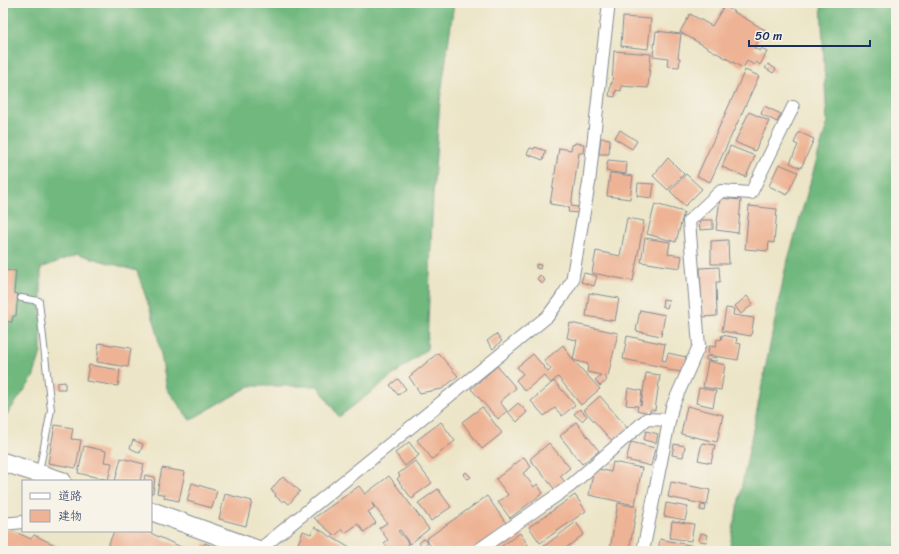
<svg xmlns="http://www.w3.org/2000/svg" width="899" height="554" viewBox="0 0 899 554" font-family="Sriracha,'Klee One',sans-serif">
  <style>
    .forest { fill: #70b87e; stroke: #46746e }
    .building { fill: #eeb394 }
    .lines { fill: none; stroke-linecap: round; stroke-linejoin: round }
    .service-casing { stroke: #848a92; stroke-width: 8 }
    .minor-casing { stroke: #848a92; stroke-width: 14 }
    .secondary-casing { stroke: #848a92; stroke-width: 20 }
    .service { stroke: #fff; stroke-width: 6 }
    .minor { stroke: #fff; stroke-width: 12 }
    .secondary { stroke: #fff; stroke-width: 18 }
  </style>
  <rect width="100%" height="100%" fill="#f7f3e8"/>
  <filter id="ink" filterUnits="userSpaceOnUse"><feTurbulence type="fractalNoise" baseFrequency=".025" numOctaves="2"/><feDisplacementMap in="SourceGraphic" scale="8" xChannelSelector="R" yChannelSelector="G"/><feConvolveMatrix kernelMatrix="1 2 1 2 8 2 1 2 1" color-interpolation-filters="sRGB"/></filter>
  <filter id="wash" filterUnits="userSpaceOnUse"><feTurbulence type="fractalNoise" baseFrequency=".012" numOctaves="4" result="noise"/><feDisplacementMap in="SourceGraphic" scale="16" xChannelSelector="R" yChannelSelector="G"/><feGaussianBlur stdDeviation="0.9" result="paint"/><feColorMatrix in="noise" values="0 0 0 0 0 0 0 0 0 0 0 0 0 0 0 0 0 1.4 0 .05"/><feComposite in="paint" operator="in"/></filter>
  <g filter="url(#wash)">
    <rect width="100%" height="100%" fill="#ece5c7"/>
    <path class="forest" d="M3,3H454L440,101L433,194L427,349L339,417L318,386H250L190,420L167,389L156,327L137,271L78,254L41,268V352L33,378L3,420Z
      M821,3H896V551H736L730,545L785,270L827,124Z"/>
    <g id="blocks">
      <path class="building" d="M724,6L765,30L754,48L760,51L762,48L767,52L760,65L756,62L754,65L747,61L743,68L680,32L690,14L712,26Z
        M623,17L651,19L648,49L621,46Z
        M656,31L681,34L678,58H680L679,67L667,66L668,58L653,56Z
        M614,51L651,54L648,88L621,86V91L616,90L615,97L609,96L611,83L612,84Z
        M768,64L776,69L773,73L765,68Z
        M745,70L759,76L710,182L697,176Z
        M764,106L781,114L777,122L761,114Z
        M749,112L769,121L755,151L735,142Z
        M620,130L637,141L632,149L614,138Z
        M799,132L814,139L801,168L790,163L798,145L794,143Z
        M601,138L610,139L609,154H599Z
        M575,143L584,144L583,153H579L571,206L578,207V213L568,212L569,207L550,204L559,148L571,150L572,145L575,144Z
        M730,146L755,156L746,177L722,167Z
        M535,147L546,151L543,160L527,154L530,148L534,149Z
        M668,158L684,174L668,190L653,176Z
        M608,160L627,162L626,174L606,171Z
        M779,164L798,172L787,195L769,186Z
        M610,173L633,176L630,199L607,196Z
        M686,174L702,189L685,206L670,191Z
        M638,183L654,184L652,198L637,196Z
        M720,198L741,200L738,233L716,230Z
        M655,204L684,212L676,242L647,234Z
        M749,206L777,209L774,243L769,242L768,251L745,249Z
        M627,218L644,221L633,281L592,273L596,251L620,256Z
        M699,220H713V229L700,230Z
        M645,238L670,242L668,254L682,256L680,268L641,262Z
        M728,240L729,264H711V241Z
        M536,264L541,265L540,269L536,268Z
        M719,267L720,282H716L717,316L702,317L700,268Z
        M3,270L16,271L14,293L18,294L16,316H13L12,322L3,321Z
        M584,273L597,276L594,286L581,282Z
        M540,275L545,280L542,284L537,279Z
        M589,293L619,298L615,321L586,316Z
        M747,296L753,304L741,314L735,306Z
        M663,299L669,300L667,308L662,306Z
        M726,308L734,309L733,315L754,318L751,336L722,331Z
        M640,310L665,315L661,336L636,331Z
        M570,323L618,333L608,376L604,375L607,380L600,386L595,380L601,375L587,372L588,364L573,360L600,389L581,405L558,377L551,383L544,375L525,391L516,380L523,374L517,367L533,354L548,372L551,369L544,361L563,345L573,360L577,340L567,338Z
        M496,334L502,341L493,349L487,341Z
        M722,335L737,338L736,343L741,344L738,360L708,355L709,346L716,347L717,339L721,340Z
        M627,336L665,344L662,360L666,361L668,353L686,357L683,372L667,370V368L623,359Z
        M99,343L131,348L128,367L97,362Z
        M438,353L458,376L442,389L420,393L409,377Z
        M706,356L717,358L716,361L706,360Z
        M708,361L725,365L721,390L703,387Z
        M89,365L120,370L118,386L86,381Z
        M497,366L516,388L500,402L507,411L498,419L471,389Z
        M646,373L660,375L655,410H650V413L640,411L637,410L638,406L626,405L628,388L642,391L640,405H641Z
        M398,379L406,389L398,395L390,385Z
        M554,381L575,405L562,416L555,408L544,416L531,401Z
        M65,382V389H57V383Z
        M699,388L716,391L713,407L696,403Z
        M600,396L628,429L613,442L584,410Z
        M518,403L527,412L517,422L508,412Z
        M687,406L723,415L717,442L681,434Z
        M482,407L502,433L482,449L462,422Z
        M580,409L587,416L582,421L574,414Z
        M441,422L455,441L432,459L417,440Z
        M576,422L599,451L582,464L560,436Z
        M55,425L73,428L71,439L81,440L76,468L48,463Z
        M646,431L658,434L656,443L644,440Z
        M133,440L143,444L140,453L130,448Z
        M409,442L419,455L405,466L395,453Z
        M631,442L655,448L651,466L626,460Z
        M549,443L570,468L560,476L566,483L556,491L530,459Z
        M702,443L715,445L711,463L698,460Z
        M674,444L685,446L683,457L672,455Z
        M84,446L106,451L104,462L112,463L108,480L78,473Z
        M524,457L531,467L523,473L534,487L537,484L543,493L510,518L498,502L508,495L496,479Z
        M121,458L144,464L140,481H115Z
        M415,461L432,483L414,496L415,497L412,499L397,479L400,476L398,474Z
        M613,462L642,468L635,505L589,495L594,468L611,472Z
        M162,468L185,472L179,501L164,498L165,495L157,493Z
        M466,472L471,477L468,479L463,475Z
        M145,475L155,477L153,493H151V481H144Z
        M389,476L429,529L410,544L400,530L398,531L409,544L400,551H390L384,543L388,540L379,528L387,523L372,503L374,508L368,512L376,523L364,532L358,524L345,533L342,529L335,536L314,518L359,486L365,494Z
        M283,477L300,491L289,504L284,500L283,502L275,496L276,494L271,490L280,479H281Z
        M671,482L710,490L707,505L668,497Z
        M192,483L217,491L212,508L187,501Z
        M438,489L451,507L431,521L418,503Z
        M225,494L252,501L246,526L219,519Z
        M575,495L586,511L540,543L529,527Z
        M487,496L508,526L473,551H434L426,539Z
        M618,503L637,507L629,551H621L610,549Z
        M666,503L688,507L685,520L664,516Z
        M701,505L706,506L705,511L700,510Z
        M672,521L694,524L691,541L670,538Z
        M576,522L584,534L562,551H546L543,547Z
        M315,527L353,550V551H313L298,544L303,531L311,534Z
        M7,528L31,539L34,535L68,551H3V537Z
        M114,531H146L190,551H106Z
        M520,533L530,548L526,551H495Z
        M701,533L708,535L706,542L699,541Z
        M424,539L428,543L422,547L419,543Z
        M660,539L699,547V551H658Z
        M205,543L223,551H202Z"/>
    </g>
  </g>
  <g filter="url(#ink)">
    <use href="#blocks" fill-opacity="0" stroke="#848a92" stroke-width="1"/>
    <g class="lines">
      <g class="service-casing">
        <path id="service" d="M21,298L39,301L51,410L39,472"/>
      </g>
      <g class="minor-casing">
        <path id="minor" d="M3,524L23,522
          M259,550L548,316L562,297L572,281L589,183L604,44L609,3
          M477,551L570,486L647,419L669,420
          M643,551L672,407L699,346L689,221L721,191L751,193L793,107"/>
      </g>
      <g class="secondary-casing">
        <path id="secondary" d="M3,462L62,481
          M151,511L261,551"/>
      </g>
      <use href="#service" class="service"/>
      <use href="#minor" class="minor"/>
      <use href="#secondary" class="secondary"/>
    </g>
  </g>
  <rect width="899" height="554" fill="none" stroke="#f7f3e8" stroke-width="16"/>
  <rect x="22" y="480" width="130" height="52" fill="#f7f3e8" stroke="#9fa5b1"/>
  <rect x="30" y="493" width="20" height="6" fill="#ffffff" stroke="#9fa5b1"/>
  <text x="58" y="500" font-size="12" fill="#1b2f5e">道路</text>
  <rect x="30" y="510" width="20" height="12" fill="#eeb394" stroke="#9fa5b1"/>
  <text x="58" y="520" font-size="12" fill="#1b2f5e">建物</text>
  <path d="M749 40v6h121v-6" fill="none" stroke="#1b2f5e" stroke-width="2"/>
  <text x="755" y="40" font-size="12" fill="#1b2f5e" stroke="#f7f3e8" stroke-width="3" paint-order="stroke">50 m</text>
</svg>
